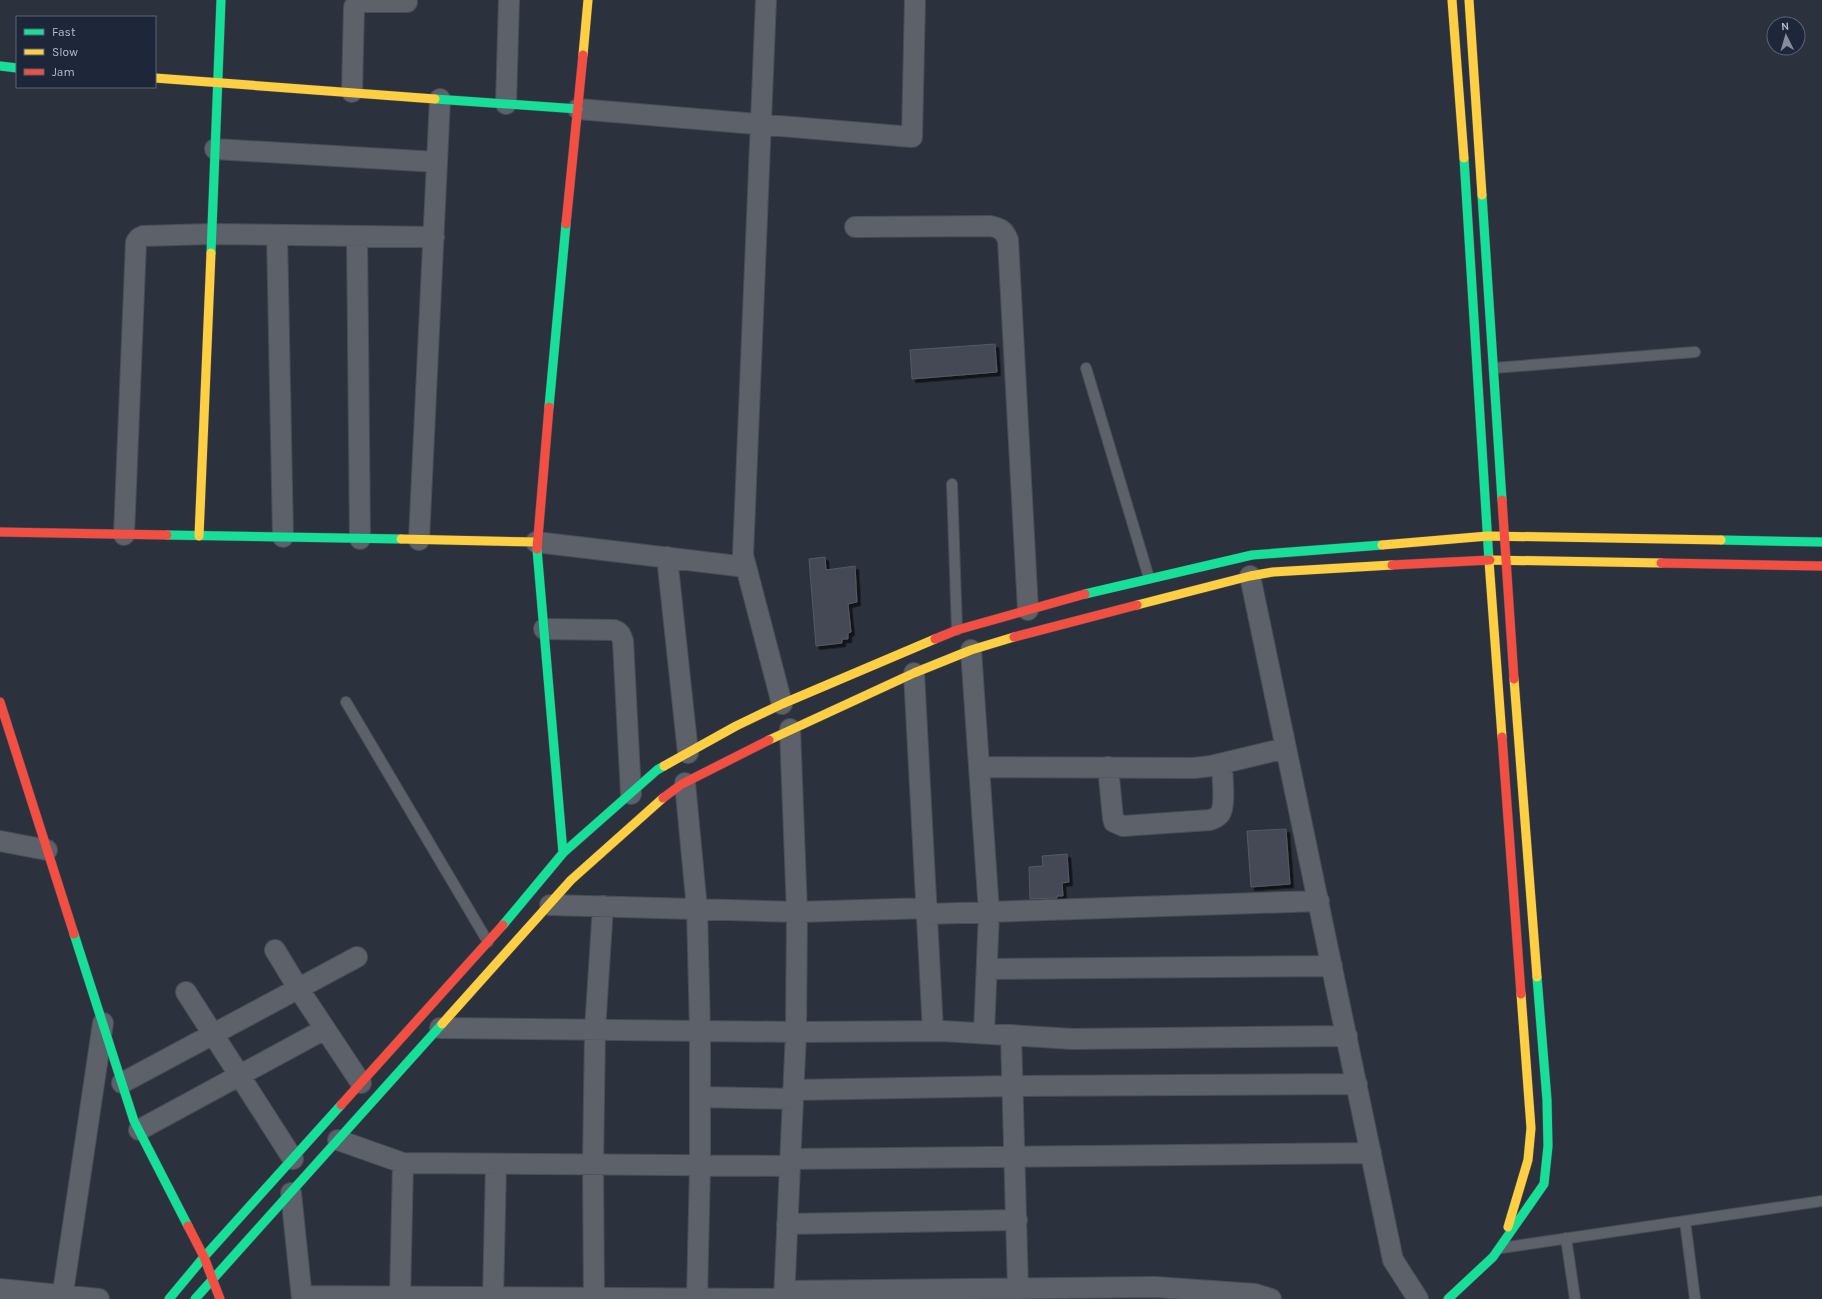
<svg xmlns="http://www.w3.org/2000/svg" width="1822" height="1299" viewBox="0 0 1822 1299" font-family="Karla,sans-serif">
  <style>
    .building { fill: #454a54; stroke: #545a65; filter: url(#shadow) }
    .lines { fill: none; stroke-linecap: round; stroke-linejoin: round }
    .lane-casing { stroke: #494d56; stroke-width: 12 }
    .street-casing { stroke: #494d56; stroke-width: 22 }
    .fast-casing { stroke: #494d56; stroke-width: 10 }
    .slow-casing { stroke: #494d56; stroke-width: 10 }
    .jam-casing { stroke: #494d56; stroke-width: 10 }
    .lane { stroke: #5d616a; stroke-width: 10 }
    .street { stroke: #5d616a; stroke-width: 20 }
    .fast { stroke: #16e098; stroke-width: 9 }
    .slow { stroke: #ffcf43; stroke-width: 9 }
    .jam { stroke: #f24e42; stroke-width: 9 }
  </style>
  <defs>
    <filter id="shadow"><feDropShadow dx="3.5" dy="3.5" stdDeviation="0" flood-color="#0009"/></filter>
  </defs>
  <rect width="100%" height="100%" fill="#2c323d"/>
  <path class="building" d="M995,344L997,372L912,379L910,350Z
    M825,557L826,570L855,566L857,602L848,604L851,632L848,633V639H842V643L816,646L809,559Z
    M1286,829L1290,884L1251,887L1247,831Z
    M1067,854L1069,882L1062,883L1063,896H1057V898L1030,899L1029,867L1043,866L1042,856Z"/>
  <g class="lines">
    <g class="lane-casing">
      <path id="lane" d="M1086,368L1149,578
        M1494,368L1695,352
        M952,484L957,630
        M346,702L488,942
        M1685,1221L1695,1299
        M1566,1238L1575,1299
        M1501,1248L1822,1201"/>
    </g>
    <g class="street-casing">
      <path id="street" d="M766,0L743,555L782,704
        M352,92L354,7L359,2H407
        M506,104L509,0
        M578,109L912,137L915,0
        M215,149L437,162
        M855,227L990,226C1000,228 1004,230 1008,240L1028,610
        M277,235L283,537
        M357,236L360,539
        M124,535L136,242L139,238L143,236L211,234L434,237
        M419,540L440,99
        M536,542L746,567
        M667,557L688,753
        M1250,576L1393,1260L1418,1299
        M544,629L614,630C620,632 621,635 623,641L631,794
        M971,650L989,912L984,1033
        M914,673L933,1031
        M979,767L1194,768L1211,766L1286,748
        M1108,767L1113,818L1114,822L1123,826L1210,820C1213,819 1218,817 1220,814C1226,805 1222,775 1222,764
        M685,783L697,909L700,1031V1166L697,1299
        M0,841L47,850
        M550,905L797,912L928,908
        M928,914L1319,901
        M275,950L298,988L361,1083
        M987,969L1332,966
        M186,992L293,1159
        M440,1028L796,1032L943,1031L1073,1039L1347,1036
        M1011,1035L1018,1289
        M122,1083L357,957
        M793,1090L1014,1086L1357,1084
        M700,1097L793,1099
        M139,1130L325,1029
        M338,1140L403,1163L789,1166
        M790,1159L1371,1153
        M291,1193L302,1299
        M787,1224L1017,1220
        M0,1289L99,1299
        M784,1291L1155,1287L1255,1294L1271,1299
        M302,1296L784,1299
        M62,1299L103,1023
        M400,1299L403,1163
        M493,1299L496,1164
        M594,1299L593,1165L595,1030L603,906
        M784,1299L796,1032L797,912L790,729"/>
    </g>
    <g class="fast-casing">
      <path id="fast" d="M0,66L17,68
        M435,99L578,109
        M1464,158L1489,561
        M1482,195L1502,500
        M211,253L221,0
        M549,407L566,224
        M167,535L401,539
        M1721,540L1822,542
        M537,549L563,853
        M1085,594L1252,555L1382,545
        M503,925L563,853L657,770L664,766
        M74,934L134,1121L188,1226
        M169,1299L204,1257L341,1105
        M195,1299L442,1024
        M1448,1299L1493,1257L1544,1184L1548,1146L1547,1100L1537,977"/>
    </g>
    <g class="slow-casing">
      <path id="slow" d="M1452,0L1464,158
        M1469,0L1482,195
        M583,55L588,0
        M155,78L435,99
        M199,536L211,253
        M1488,536L1721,540
        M401,539L536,542
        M1382,545L1488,536
        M1490,560L1661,563
        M1489,561L1502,737
        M1137,605L1250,576L1273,572L1392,565
        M1514,679L1537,977
        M769,740L914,673L971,650L1014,637
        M664,766L736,726L782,704L935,639
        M442,1024L571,880L663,798
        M1508,1227L1528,1160L1531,1128L1521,994"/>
    </g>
    <g class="jam-casing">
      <path id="jam" d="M566,224L583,55
        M1502,500L1514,679
        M0,532L167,535
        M537,549L549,407
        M1661,563L1822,566
        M1392,565L1490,560
        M1014,637L1137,605
        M935,639L957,630L1085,594
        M0,702L74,934
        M1502,737L1521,994
        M663,798L682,784L769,740
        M341,1105L503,925
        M188,1226L204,1257L220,1299"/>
    </g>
    <use href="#lane" class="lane"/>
    <use href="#street" class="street"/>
    <use href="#fast" class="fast"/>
    <use href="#slow" class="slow"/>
    <use href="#jam" class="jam"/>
  </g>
  <rect x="16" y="16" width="140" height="72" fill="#1e263a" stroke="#5b6275"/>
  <rect x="24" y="29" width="20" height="6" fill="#16e098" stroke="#5b6275"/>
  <text x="52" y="36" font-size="12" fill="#b7bdce">Fast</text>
  <rect x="24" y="49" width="20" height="6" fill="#ffcf43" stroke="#5b6275"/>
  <text x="52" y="56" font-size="12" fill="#b7bdce">Slow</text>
  <rect x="24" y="69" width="20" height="6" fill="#f24e42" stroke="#5b6275"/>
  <text x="52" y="76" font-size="12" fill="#b7bdce">Jam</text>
  <g transform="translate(1786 36) rotate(355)"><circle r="19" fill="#1e263a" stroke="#5b6275"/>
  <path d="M0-3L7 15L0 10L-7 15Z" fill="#868c9b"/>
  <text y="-6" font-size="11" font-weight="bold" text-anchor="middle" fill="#b7bdce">N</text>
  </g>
</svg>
